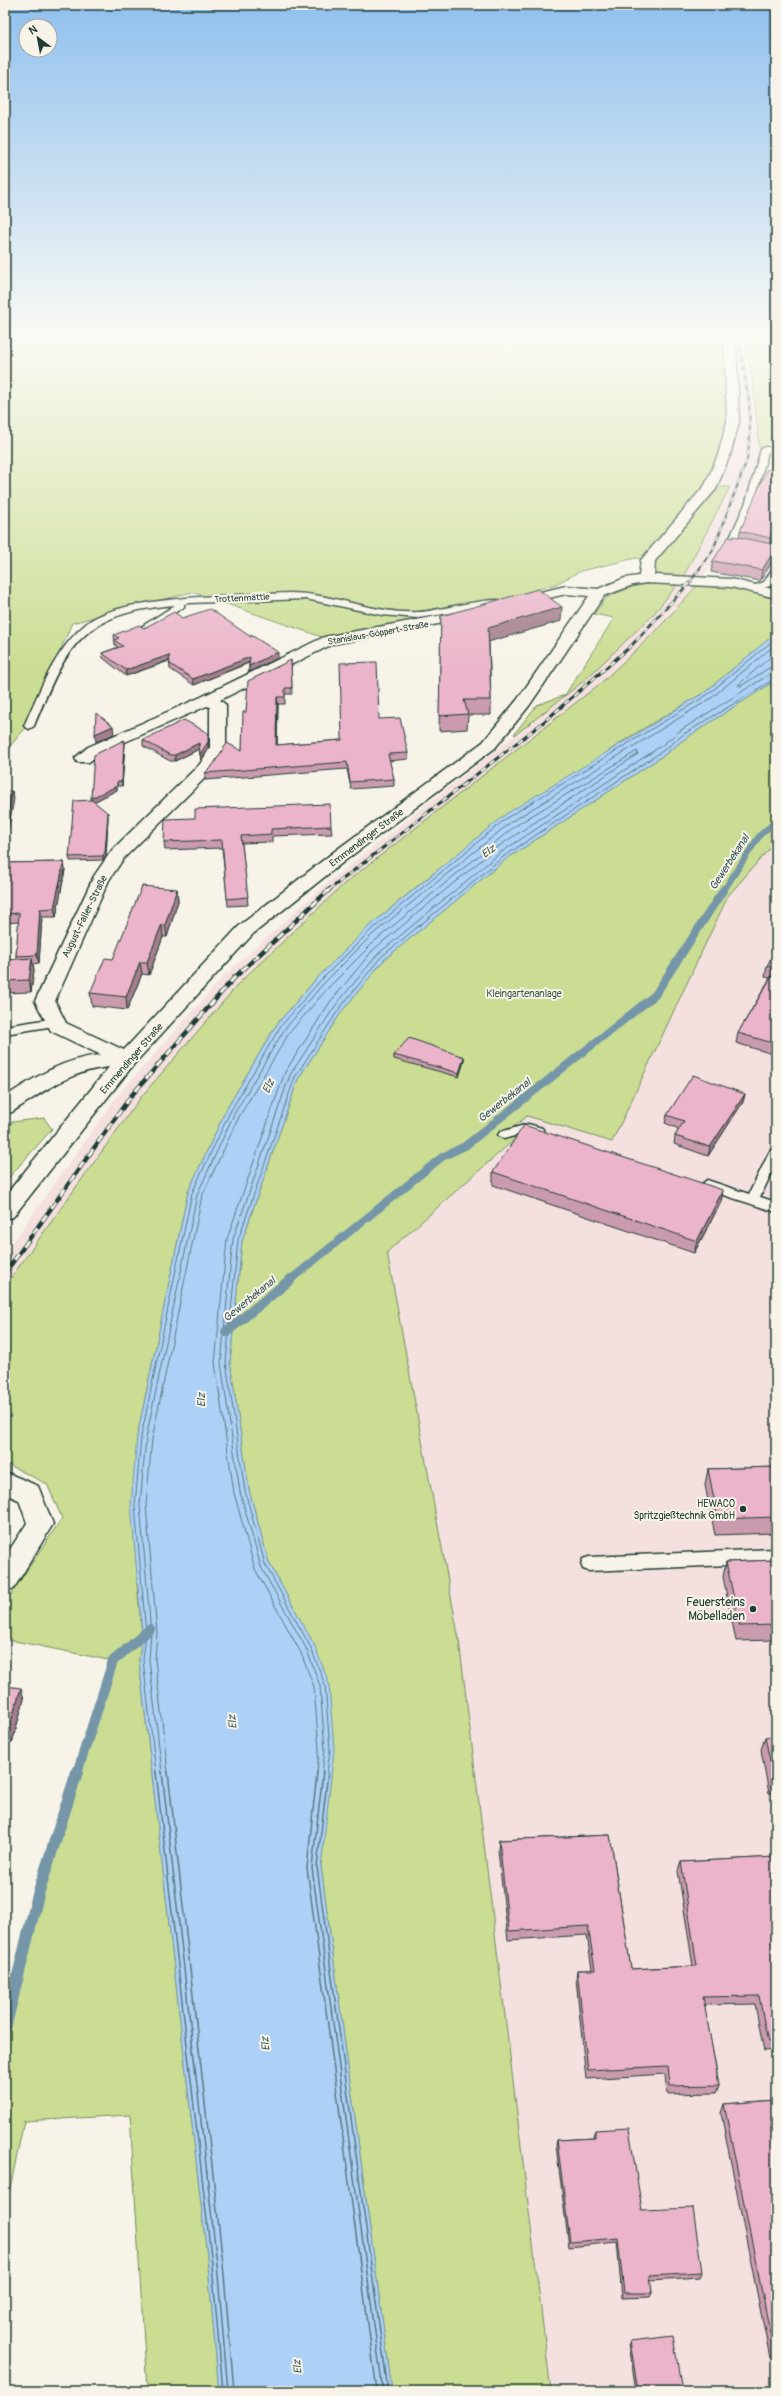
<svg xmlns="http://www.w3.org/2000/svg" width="781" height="2396" viewBox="0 0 781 2396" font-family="Pangolin,sans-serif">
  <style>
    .built { fill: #f3e0df }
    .green { fill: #cadd92; stroke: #748d63 }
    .water { fill: #add1f6; stroke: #7496a8 }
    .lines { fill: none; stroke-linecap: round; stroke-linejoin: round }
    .shore-far1 { stroke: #587882; stroke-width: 1 }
    .shore { stroke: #587882; stroke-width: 1.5 }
    .stream-far3 { stroke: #7496a8; stroke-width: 6 }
    .stream-far2 { stroke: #7496a8; stroke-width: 8 }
    .stream-far1 { stroke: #7496a8; stroke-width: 10 }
    .stream { stroke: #7496a8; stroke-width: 12 }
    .service-casing { stroke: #1f3d34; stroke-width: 3 }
    .minor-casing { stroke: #1f3d34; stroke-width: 3 }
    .service { fill: #f7f3e8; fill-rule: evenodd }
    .minor { fill: #f7f3e8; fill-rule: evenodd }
    .rail-far2-casing { stroke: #1f3d34; stroke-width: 2.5 }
    .rail-far1-casing { stroke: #1f3d34; stroke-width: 3 }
    .rail-casing { stroke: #1f3d34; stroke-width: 4.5 }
    .rail-far2 { stroke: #f7f3e8; stroke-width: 1.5; stroke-dasharray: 5; stroke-linecap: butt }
    .rail-far1 { stroke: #f7f3e8; stroke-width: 2; stroke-dasharray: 6; stroke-linecap: butt }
    .rail { stroke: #f7f3e8; stroke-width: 3; stroke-dasharray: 8; stroke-linecap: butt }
    .wall { fill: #ca9bae; stroke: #1f3d34 }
    .shaded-wall { fill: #a47e8d; stroke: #1f3d34 }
    .building { fill: #ebb4ca; stroke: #1f3d34 }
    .poi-dot { fill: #1f3d34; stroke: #f7f3e8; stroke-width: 1.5 }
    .labels { text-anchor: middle; stroke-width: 4; stroke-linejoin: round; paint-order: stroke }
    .far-street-label { font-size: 9px; fill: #1f3d34; stroke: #f7f3e8 }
    .street-label { font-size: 10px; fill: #1f3d34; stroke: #f7f3e8 }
    .park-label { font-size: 10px; fill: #415d47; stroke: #f7f3e8 }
    .poi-label { font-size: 10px; fill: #1f3d34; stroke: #f7f3e8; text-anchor: end }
    .water-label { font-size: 11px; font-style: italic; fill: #3b5b5b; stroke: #f7f3e8 }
    .near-poi-label { font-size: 12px; fill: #1f3d34; stroke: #f7f3e8; text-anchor: end }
  </style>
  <rect width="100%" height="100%" fill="#f7f3e8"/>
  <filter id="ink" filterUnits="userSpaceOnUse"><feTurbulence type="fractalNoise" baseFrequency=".025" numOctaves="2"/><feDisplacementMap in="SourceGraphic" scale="8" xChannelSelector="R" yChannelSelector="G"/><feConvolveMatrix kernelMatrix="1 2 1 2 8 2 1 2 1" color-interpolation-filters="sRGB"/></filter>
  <g filter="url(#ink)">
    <path class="built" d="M730,338H746L760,454L758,469L726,541L702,580L656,631L601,683L344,884L241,981L141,1097L5,1286V1253L119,1094L224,976L328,882L585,680L652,616L682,579L730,488L711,486L732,351Z
      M776,841V2391H551L459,1640L387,1252L516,1139L512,1129L527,1116L612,1142L728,896Z"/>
    <path class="green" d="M5,338H730L733,422L711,486L648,560L636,558L581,571L556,584L435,620L322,637L192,592L72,623L29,724L5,752Z
      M746,338H759L776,373V449L759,447L755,402Z
      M720,487H730L682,579L652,616L585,680L515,735L514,734L537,705L565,695L614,618L594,614L607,597L632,587L660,582L654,563Z
      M702,580L756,588L776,584V633L705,692L626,739L431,875L367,928L317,978L277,1024L226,1110L188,1192L137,1437V1584L142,1634L139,1660L208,2265L219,2391H147L130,2115L24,2121L5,2213V2028L39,1891L113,1661L5,1639V1603L62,1518L47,1484L5,1463V1286L141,1097L241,981L344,884L601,683L656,631Z
      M776,680V841L728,896L612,1142L527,1116L504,1135L516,1138L387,1252L459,1640L551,2391H392L321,1867L315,1647L269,1563L249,1490L230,1362L242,1241L298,1079L342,1011L384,960L505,860L667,753L686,738Z
      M44,1118L52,1129L5,1182V1128L12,1122Z"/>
    <path class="water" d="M759,338H776V373Z
      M776,633V680L686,738L667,753L505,860L384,960L342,1011L298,1079L242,1241L230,1362L249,1490L269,1563L315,1646L329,1684L334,1750L321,1867L392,2391H219L208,2265L139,1660L142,1634L131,1504L137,1437L188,1192L226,1110L277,1024L317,978L367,928L506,814L705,692Z"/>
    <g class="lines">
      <path class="shore-far1" d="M776,652L738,685L741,686L767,669L776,666
        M156,1773L143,1660L146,1634L135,1505L141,1437L192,1193L230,1112L280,1027L320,981L370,931L508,817L707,695L776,638
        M162,1773L149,1659L151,1633L140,1505L146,1438L197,1195L234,1114L284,1030L323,984L373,934L511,822L710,699L776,644
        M168,1773L155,1659L157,1633L146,1505L152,1439L202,1196L239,1117L289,1033L328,988L377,939L515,826L637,751L638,754L496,848L373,950L330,1002L285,1072L227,1239L215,1363L234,1493L255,1569L301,1653L314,1687L319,1750L317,1773
        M322,1773L325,1750L320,1686L307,1650L261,1567L240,1492L221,1363L233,1239L290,1075L335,1006L378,954L500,853L661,746L681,730L770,674L776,673
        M327,1773L330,1750L325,1685L311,1648L265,1564L245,1491L226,1362L238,1240L295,1077L339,1009L381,957L503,857L664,750L684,734L776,678"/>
      <path class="shore" d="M156,1772L212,2265L223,2391
        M162,1772L217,2264L228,2391
        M168,1772L223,2264L234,2391
        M317,1772L307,1868L377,2391
        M323,1772L312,1868L383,2391
        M328,1772L317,1867L388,2391"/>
      <path class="stream-far3" d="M724,890L760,835L776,821"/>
      <path class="stream-far2" d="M290,1280L442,1157L465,1146L655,995L724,889"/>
      <path class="stream-far1" d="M226,1332L291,1279
        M77,1773L113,1661L150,1629"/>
      <path class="stream" d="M5,2028L39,1891L77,1772"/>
      <g class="service-casing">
        <path id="service" d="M765,447L776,448V452H768L754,502L736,543L743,546L739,548L728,546L727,544L746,502L761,449Z
          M776,567V577L770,586L753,590V586L764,582L773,568Z
          M289,593C334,593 375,615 419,612C434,612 497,594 505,602L501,605L418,618L382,615L306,599L189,603L184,604V607L144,632L141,631V627L175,605C81,613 67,645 34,726L29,729L24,726C40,690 55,649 87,623C122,595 242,595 289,593Z
          M56,1018L62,1022L60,1025L5,1034V1026Z
          M528,1124L542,1128L544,1131L538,1135L528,1132L504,1139L498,1135L500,1132Z
          M776,1147V1164L760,1197L776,1202V1212L702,1188L701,1185L707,1180L749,1194L770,1151Z
          M776,1549V1563L589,1571L583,1569L581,1564L583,1559L589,1557Z"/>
      </g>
      <g class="minor-casing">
        <path id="minor" d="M724,338H736L739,422L730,455L716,489L655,561L654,575L731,579L776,590V598L731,587L646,583L633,585L604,596L529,706L495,748L347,859L253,934L134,1064L13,1217L5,1219V1196L109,1067C70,1071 44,1091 12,1112L5,1114V1097C35,1077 65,1058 101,1055L51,1031L35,1001L94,876L112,850L200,764L210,748V707L207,706L100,753L89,762H77L75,758L88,747L201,697L324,637L470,610L477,614L470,618L333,644L220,700L226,705V748L212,771L124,858L109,880L55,1001L66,1023L124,1050L239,926L335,851L483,742L517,700L589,596L566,594L515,606L508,602L510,599L566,586L598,589L625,578L639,576L641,560L705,485L718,455L727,422Z
          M5,1472L38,1486L53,1524L14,1588L5,1591V1557L27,1523L19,1500L5,1494Z"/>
      </g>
      <use href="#service" class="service"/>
      <use href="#minor" class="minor"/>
      <g class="rail-far2-casing">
        <path id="rail-far2" d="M690,582L713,550L747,460L750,435L749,402L739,338"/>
      </g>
      <g class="rail-far1-casing">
        <path id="rail-far1" d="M329,890L546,720L631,646L691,581"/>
      </g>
      <g class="rail-casing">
        <path id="rail" d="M5,1273L131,1096L234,978L330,889"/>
      </g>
      <use href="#rail-far2" class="rail-far2"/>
      <use href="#rail-far1" class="rail-far1"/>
      <use href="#rail" class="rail"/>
    </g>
    <path class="wall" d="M776,470V517L770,544L776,556L760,581L711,572L713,561L733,538L739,537L740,531Z
      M441,616L561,621L489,641L491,700V715H468L467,729L439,731Z
      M182,618L278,658L249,672V663L194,685L170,669L169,661L126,676L103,658L102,653L118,647L115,645L114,635Z
      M291,660L292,694H285V704H278L277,745L342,740L379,719L408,753V759L389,761L394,779V786L351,789L347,769L205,780V773L242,751L246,712Z
      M208,733V748L201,760L199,749L175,761H170L143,746V740Z
      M124,740L125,744L122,786H117V790L93,802L108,817L106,857L103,860L70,861L69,857L91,800Z
      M195,818L331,826L332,834L272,836V842L242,843L248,905L228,906L222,848L165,850L164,842Z
      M64,862L65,870L56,917H42L39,963L33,964L34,970L31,992L5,993V960L16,959V956L19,922L5,923V863Z
      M177,889L178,901L167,937H163L149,975L142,974L127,1010L92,1006L90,993L113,959Z
      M776,949V1055L736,1043L738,1033L770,978L765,977L767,966Z
      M394,1055L464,1057V1061L459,1077L394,1059Z
      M745,1094L743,1102L708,1156L674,1144L675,1136L679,1129L665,1123L667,1115Z
      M493,1172L723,1190L721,1202L694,1253L493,1185Z
      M776,1467V1533L715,1535L705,1485L708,1469Z
      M776,1560V1640L736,1641L723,1577L726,1562Z
      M5,1686L24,1699L12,1743L5,1742Z
      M776,1736V1793H769L761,1750L765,1737Z
      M610,1835L631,1969L693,1966L678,1871L681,1862L776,1857V2050L764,2051L755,2004L704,2005L719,2085L716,2093L667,2094L665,2074L586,2079L576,1979L577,1970H592L587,1935L508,1940L498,1850L499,1840Z
      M776,2100V2358H770L721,2113L724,2104Z
      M595,2130L642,2210L702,2272L700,2277L650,2280L652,2293L650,2297L622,2298L617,2242L569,2247L556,2146L557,2140L594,2138L593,2136Z
      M630,2341L682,2391H636L629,2344Z"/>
    <path class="shaded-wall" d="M776,513V517L769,548L770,538Z
      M776,547V556L760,581L762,570Z
      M562,607L561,621L488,642V628Z
      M278,652V658L249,672V666Z
      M169,655L170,660L126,676V670Z
      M250,657V662L194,685L193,679Z
      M277,697L278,704L277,751L276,745Z
      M113,726L114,734L96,742L95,734Z
      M208,733V748L201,760L200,754Z
      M124,740L125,744L122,786V781Z
      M199,743V749L175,761V755Z
      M117,782V790L92,803L91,798Z
      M12,791L14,799L5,847V830Z
      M108,813V817L106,857L103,860V856Z
      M64,862L65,870L56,917L54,908Z
      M177,889L178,901L167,937L165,925Z
      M40,909L42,917L39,963L37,955Z
      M162,924L163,937L149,975L147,962Z
      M32,958L34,970L31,992L29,980Z
      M140,962L142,974L127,1010L126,997Z
      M464,1057V1061L459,1077V1073Z
      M6,1061L7,1065L5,1067V1062Z
      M745,1094L743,1102L708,1156L710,1147Z
      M723,1190L721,1202L694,1253L697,1241Z
      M21,1688L24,1699L12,1743L8,1731Z"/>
    <path class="building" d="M767,469L776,470V513L770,538L740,531Z
      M734,536L776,545V547L762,570L713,561L728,537L733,538Z
      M538,589L562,607L488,628L491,700H464L468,714L439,716L441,616Z
      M210,609L251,637V635L278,652L249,666L250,657L193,679L170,664L169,655L126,670L102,653L123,646L114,640L119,638L114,635L139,625L144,628L174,612L182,618Z
      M291,660L292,688H285V697H277L276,745L342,740L340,663L377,662L379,719L400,718L408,753L388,754L394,779L350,782L347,762L205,773L213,765L227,743L242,751L243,712H246L248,681Z
      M96,713L113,726L95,734Z
      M184,720L208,733V742L200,754L199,743L175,755H170L143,740Z
      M124,740L122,781L117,782V786L91,798L94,755Z
      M5,791H12L5,830Z
      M92,800L108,813L105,852L103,856L69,857L74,801Z
      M330,804L331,826L271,829V834L241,836L248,897L227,899L222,840L164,842L165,819L195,818V809Z
      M64,862L54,908L40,909L37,955L16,956L19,913L5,914V863Z
      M142,886L177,889L165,925L162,924L147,962H140L126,997L90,993L105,958L113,959Z
      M776,949V1044L738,1033L776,969L767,966Z
      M32,958L29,980L5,981V960Z
      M409,1038L464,1057L459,1073L394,1055Z
      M693,1075L745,1094L710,1147L675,1136L684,1121L667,1115Z
      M524,1125L723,1190L697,1241L493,1172Z
      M776,1467V1517L718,1519L708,1469Z
      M776,1560V1625L740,1626L726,1562Z
      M5,1686L21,1688L8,1731H5Z
      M776,1736V1779H774L765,1737Z
      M610,1835L631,1969L697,1966L681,1862L776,1857V2042H768L759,1996L703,1997L719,2085L670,2086L668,2066L588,2070L577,1970H595L588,1926L509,1931L499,1840Z
      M776,2100V2352H774L724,2104Z
      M629,2128L642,2210L693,2208L702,2272L650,2275L652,2293H624L618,2238L570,2242L557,2140L595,2138V2130Z
      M673,2336L682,2391H638L630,2341Z"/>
  </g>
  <linearGradient id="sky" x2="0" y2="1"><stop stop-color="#90c0ee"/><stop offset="0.5" stop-color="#fbfaf5"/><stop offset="1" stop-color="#fbfaf5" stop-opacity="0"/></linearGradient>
  <rect width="781" height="673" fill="url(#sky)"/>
  <g class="poi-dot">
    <circle cx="743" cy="1509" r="4"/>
    <circle cx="753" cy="1609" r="4"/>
  </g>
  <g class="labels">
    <g class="far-street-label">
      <text transform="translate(242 598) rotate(-3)" y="3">Trottenmättle</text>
      <text transform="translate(378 633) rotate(-10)" y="3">Stanislaus-Göppert-Straße</text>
    </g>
    <g class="street-label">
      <text transform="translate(366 837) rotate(-37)" y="4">Emmendinger Straße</text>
      <text transform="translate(84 916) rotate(-64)" y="4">August-Faller-Straße</text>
      <text transform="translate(131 1058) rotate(-49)" y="4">Emmendinger Straße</text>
    </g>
    <g class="park-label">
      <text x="524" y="997">Kleingartenanlage</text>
    </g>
    <g class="poi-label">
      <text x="735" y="1507">HEWACO<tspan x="735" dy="12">Spritzgießtechnik GmbH</tspan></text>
    </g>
    <g class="water-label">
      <text transform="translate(488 851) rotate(-37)" y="4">Elz</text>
      <text transform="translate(729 862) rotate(-57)" y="4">Gewerbekanal</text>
      <text transform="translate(268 1086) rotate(-66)" y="4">Elz</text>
      <text transform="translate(504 1100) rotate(-38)" y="4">Gewerbekanal</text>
      <text transform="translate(249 1299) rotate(-39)" y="4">Gewerbekanal</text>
      <text transform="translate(201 1400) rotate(-92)" y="4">Elz</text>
      <text transform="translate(232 1722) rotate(-96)" y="4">Elz</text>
      <text transform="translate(265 2044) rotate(-96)" y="4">Elz</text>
      <text transform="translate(297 2367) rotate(-96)" y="4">Elz</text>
    </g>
    <g class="near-poi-label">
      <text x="745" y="1606">Feuersteins<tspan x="745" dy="14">Möbelladen</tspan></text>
    </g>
  </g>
  <rect width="781" height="2396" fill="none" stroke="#f7f3e8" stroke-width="20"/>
  <rect x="10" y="10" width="761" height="2376" fill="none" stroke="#1f3d34" stroke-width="1.5" filter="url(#ink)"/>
  <g transform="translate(38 38) rotate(328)"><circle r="19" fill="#f7f3e8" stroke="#a1aaa0"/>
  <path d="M0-3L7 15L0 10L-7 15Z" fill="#1f3d34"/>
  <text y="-6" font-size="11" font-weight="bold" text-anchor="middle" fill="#1f3d34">N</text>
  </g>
</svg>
